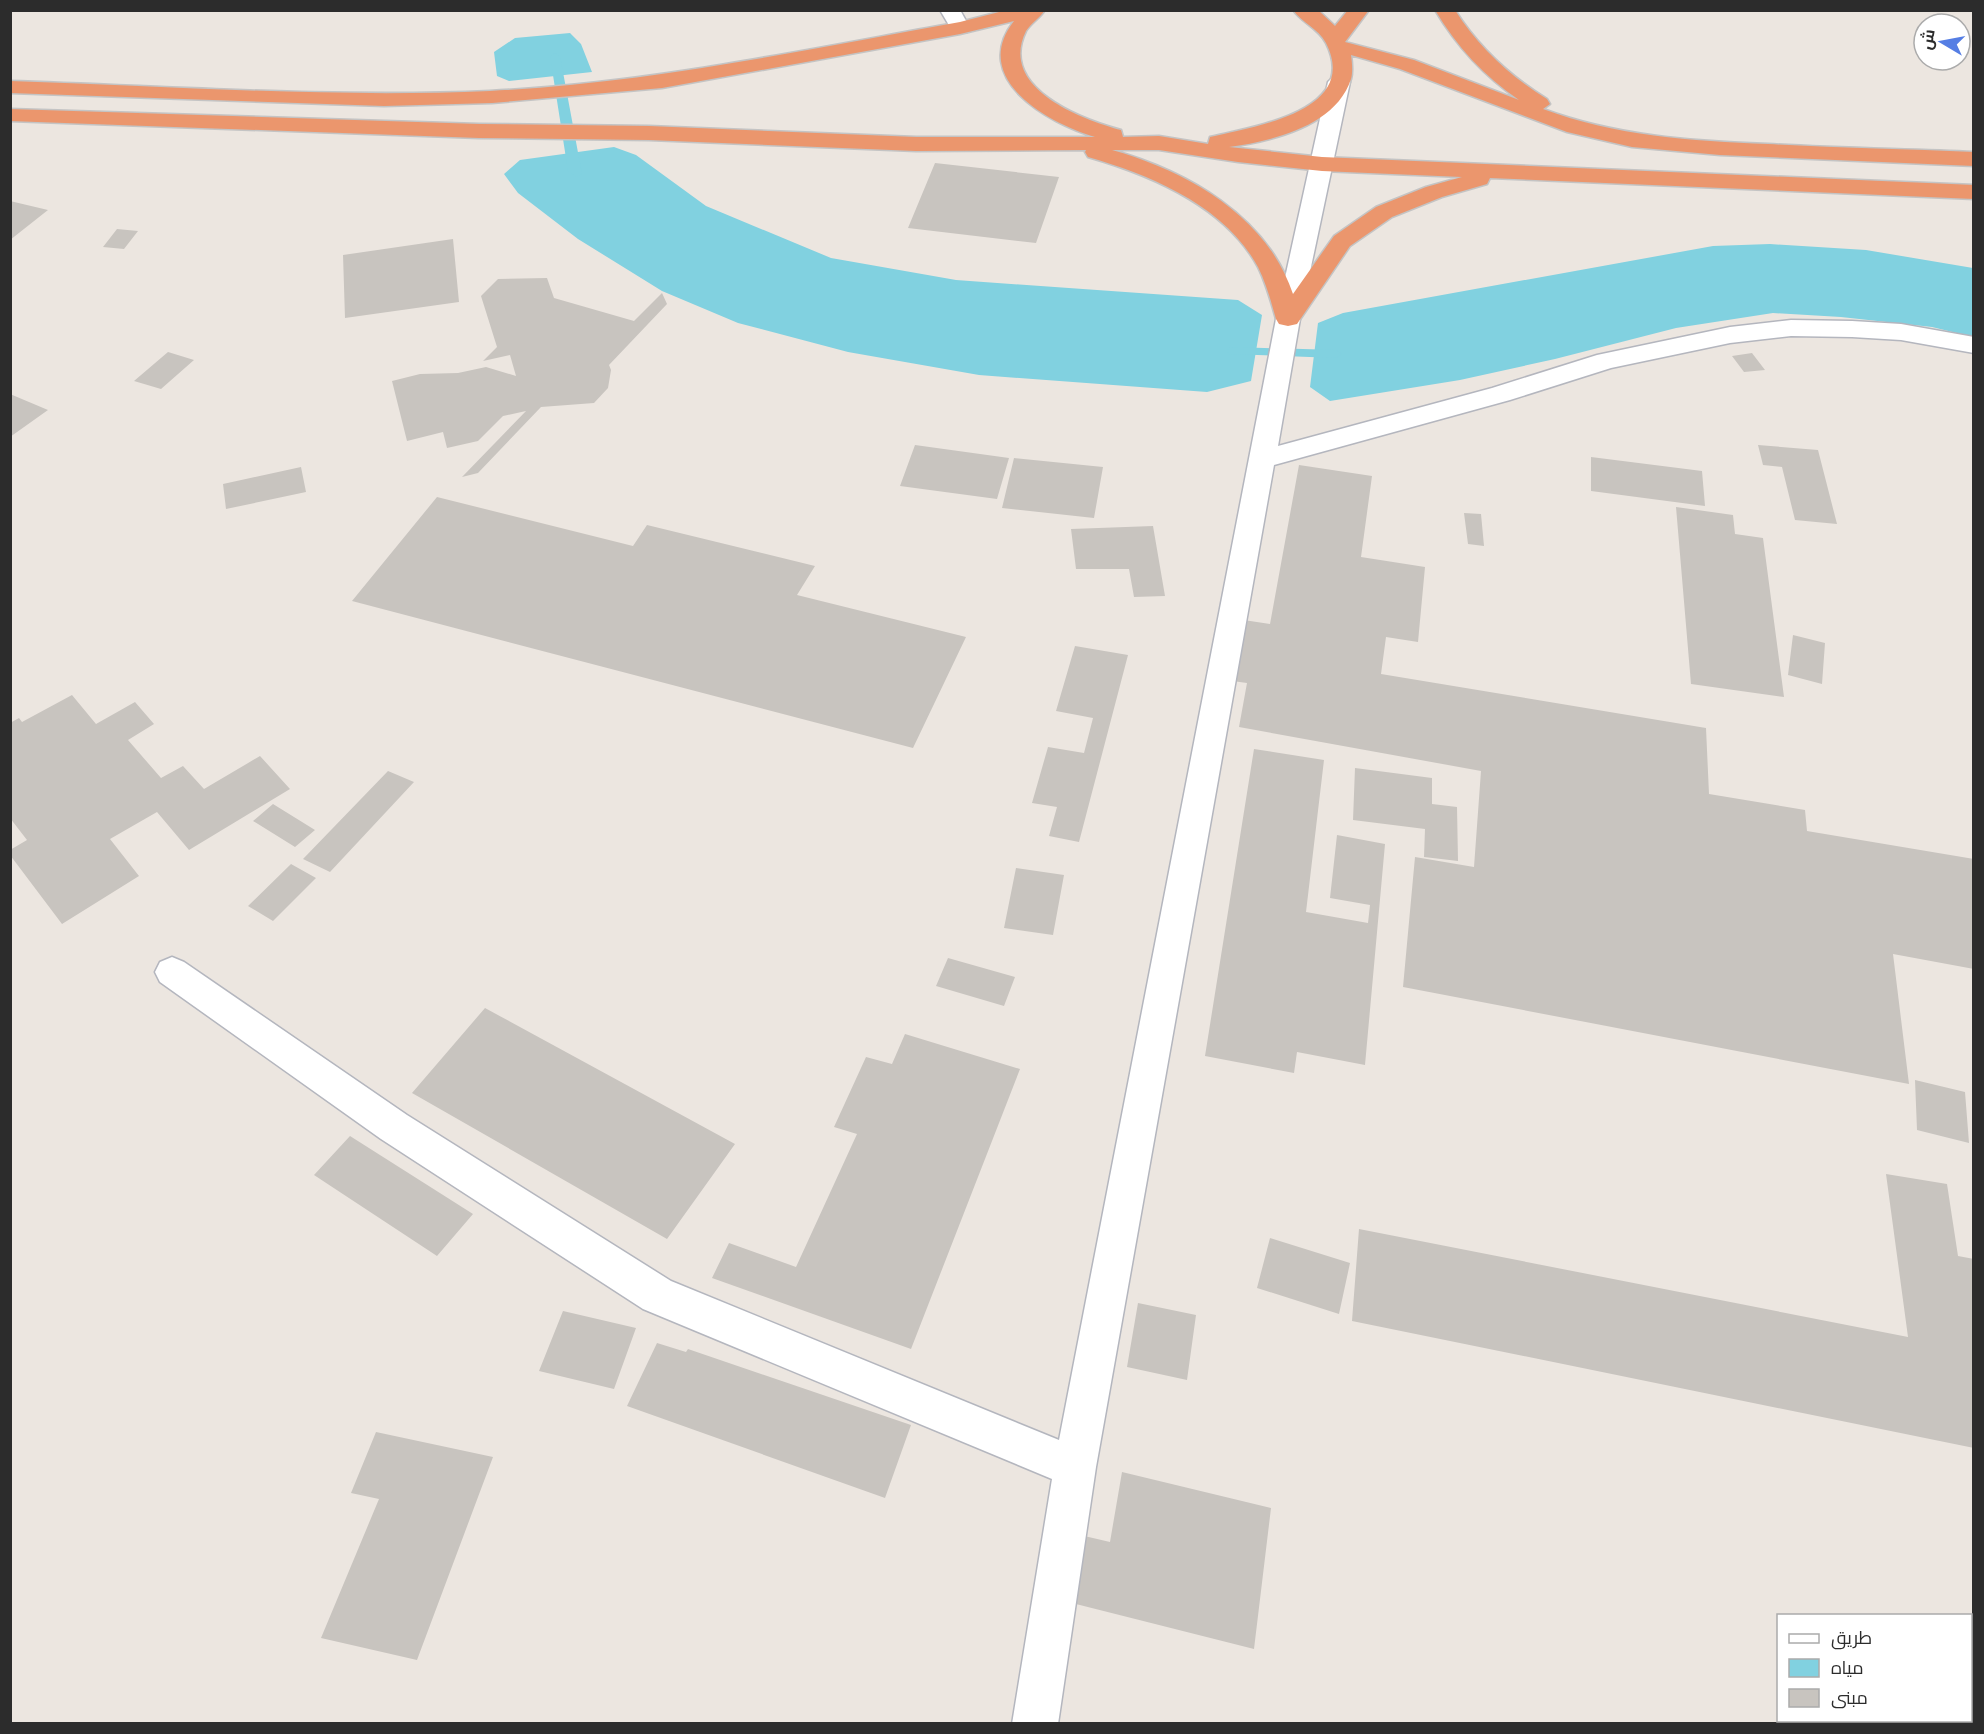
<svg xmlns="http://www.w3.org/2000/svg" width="1984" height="1734" viewBox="0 0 1984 1734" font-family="Lato,Cairo,sans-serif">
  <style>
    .water { fill: #81d1e0 }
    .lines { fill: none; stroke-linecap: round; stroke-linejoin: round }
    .stream { fill: #81d1e0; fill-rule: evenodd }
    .building { fill: #c8c4bf }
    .street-casing { stroke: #b4b6be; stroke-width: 3 }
    .secondary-casing { stroke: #b4b6be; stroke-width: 3 }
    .highway-casing { stroke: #c4c4c4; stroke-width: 3 }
    .street { fill: #fff; fill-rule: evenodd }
    .secondary { fill: #fff; fill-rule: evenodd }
    .highway { fill: #eb966d; fill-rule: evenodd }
  </style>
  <rect width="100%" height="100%" fill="#ece6e0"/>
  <path class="water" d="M570,33L581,44L592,72L509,81L497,76L494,52L515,38Z
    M614,147L636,155L706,206L831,258L956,280L1238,300L1262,315L1251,381L1207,392L979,375L848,352L738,323L662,291L578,239L518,193L504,174L520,160Z
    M1770,244L1866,250L1973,268V337L1932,327L1841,317L1773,313L1676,328L1555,359L1460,380L1330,401L1310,387L1318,323L1343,313L1713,246Z"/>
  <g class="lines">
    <path class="stream" d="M555,53L560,56L582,174L576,177L568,171L550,56Z
      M1233,347L1336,350L1342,354L1336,358L1229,354L1227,351L1229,348Z"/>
  </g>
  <path class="building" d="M935,163L1059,177L1036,243L908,228Z
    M10,201L48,210L10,240Z
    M117,229L138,231L124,249L103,247Z
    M453,239L459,302L345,318L343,255Z
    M547,278L554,298L634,321L662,293L667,304L609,365L611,370L608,388L594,403L541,407L478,473L462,477L526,411L503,416L478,441L447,448L443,432L407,441L392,381L420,374L458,373L486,367L516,376L510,355L483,361L497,347L481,296L498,279Z
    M168,352L194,360L161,389L134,381Z
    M1752,353L1765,370L1744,372L1732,356Z
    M10,394L48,410L10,437Z
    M915,445L1009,458L997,499L900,486Z
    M1758,445L1818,450L1837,524L1795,520L1782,467L1763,465Z
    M1591,457L1702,471L1705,506L1591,491Z
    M1014,458L1103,467L1094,518L1002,508Z
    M1299,465L1372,476L1361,557L1425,567L1418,642L1386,637L1381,674L1706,728L1709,794L1805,810L1807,831L1974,859V969L1893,954L1909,1084L1403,987L1415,857L1474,867L1481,771L1239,727L1247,683L1225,680L1237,619L1270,624Z
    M301,467L306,492L226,509L223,484Z
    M437,497L633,546L647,525L815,566L797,595L966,637L913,748L352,601Z
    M1676,507L1733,515L1735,534L1763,538L1784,697L1691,684Z
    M1464,513L1481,514L1484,546L1468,544Z
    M1153,526L1165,596L1134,597L1129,569H1076L1071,529Z
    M1793,635L1825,643L1822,684L1788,675Z
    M1075,646L1128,655L1079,842L1049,836L1057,807L1032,803L1048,747L1084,753L1093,718L1056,711Z
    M72,695L96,724L135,702L154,724L128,740L161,778L183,766L204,789L260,756L290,789L189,850L157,812L110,839L139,876L62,924L10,855V850L27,840L10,818V723L19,718L22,722Z
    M1254,749L1324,760L1306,912L1368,923L1370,905L1330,898L1337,835L1385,844L1365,1065L1297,1052L1294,1073L1205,1056Z
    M1355,768L1432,778V804L1457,807L1458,861L1424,857L1425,829L1353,820Z
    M388,771L414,782L330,872L303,859Z
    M273,804L315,830L295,847L253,821Z
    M291,864L316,878L273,921L248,906Z
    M1016,868L1064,875L1053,935L1004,928Z
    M948,958L1015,977L1004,1006L936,986Z
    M485,1008L735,1144L667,1239L412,1093Z
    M905,1034L1020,1069L911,1349L712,1278L729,1243L796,1267L857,1134L834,1127L866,1057L892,1064Z
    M1915,1080L1965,1092L1969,1143L1917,1130Z
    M350,1136L473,1214L437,1256L314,1175Z
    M1886,1174L1947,1184L1958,1256L1974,1259V1448L1352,1321L1359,1229L1908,1337Z
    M1270,1238L1350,1263L1339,1314L1257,1288Z
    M1138,1303L1196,1315L1187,1380L1127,1367Z
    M563,1311L636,1328L614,1389L539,1371Z
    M657,1343L686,1352L688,1349L911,1425L885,1498L627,1406Z
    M376,1432L493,1457L417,1660L321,1638L379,1499L351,1493Z
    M1122,1472L1271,1508L1254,1649L1068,1602L1080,1535L1110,1542Z"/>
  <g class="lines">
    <g class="street-casing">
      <path id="street" d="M1339,76L1346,78L1350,82L1300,319L1278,446L1492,388L1597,355L1730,327L1791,320L1852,321L1901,324L1974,337V353L1901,340L1852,337L1791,336L1730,343L1611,368L1510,400L1274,465L1096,1467L1058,1724H1012L1052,1479L643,1309L381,1139L160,982L155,972L160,962L172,957L184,962L407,1115L671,1281L1059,1440L1276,319L1328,82L1332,78Z"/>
    </g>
    <g class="secondary-casing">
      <path id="secondary" d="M940,10H960L970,28L967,32H953Z"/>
    </g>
    <g class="highway-casing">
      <path id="highway" d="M1007,10H1045C1040,18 1031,23 1026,31C998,88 1081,119 1121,130L1123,137L1159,136L1208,144L1210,137C1251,127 1361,112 1326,43C1318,28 1302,23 1293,10H1318L1335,26L1348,10H1369L1345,42L1414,60L1519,100C1484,76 1457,47 1435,10H1455C1479,48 1510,76 1547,99L1550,104L1543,109C1616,136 1691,141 1768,144C1836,148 1905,149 1974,152V166L1720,155L1632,147L1567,132L1400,69L1351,55C1352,62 1353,72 1351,79C1336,126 1272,141 1229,147L1322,157L1974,185V199L1490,178L1487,184L1442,197L1392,217L1350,246L1297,324L1288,326L1279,324L1276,319C1271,301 1266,283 1258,267C1225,206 1151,175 1088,157L1085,152L1086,150L916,151L649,140L479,138L10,121V109L479,124L649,126L916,137H1095C1048,123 969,79 1014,21L960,34L662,88L492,103L384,106L10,93V81C170,86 331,98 490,91C649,83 804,50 960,22ZM1112,150H1159L1238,162L1322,171L1462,177L1426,187L1376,207L1334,236L1293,294C1267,216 1187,171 1112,150Z"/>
    </g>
    <use href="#street" class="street"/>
    <use href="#secondary" class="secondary"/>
    <use href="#highway" class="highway"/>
  </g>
  <rect width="1984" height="1734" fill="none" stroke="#2c2c2c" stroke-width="24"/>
  <rect x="1777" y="1614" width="195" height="108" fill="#ffffff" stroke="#ababab" stroke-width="1.5"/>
  <rect x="1789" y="1634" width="30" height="9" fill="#ffffff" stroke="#ababab" stroke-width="1.5"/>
  <text x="1831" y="1644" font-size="18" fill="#2c2c2c">طريق</text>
  <rect x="1789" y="1659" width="30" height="18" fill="#81d1e0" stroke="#ababab" stroke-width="1.5"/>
  <text x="1831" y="1674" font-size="18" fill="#2c2c2c">مياه</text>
  <rect x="1789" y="1689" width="30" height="18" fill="#c8c4bf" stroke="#ababab" stroke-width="1.5"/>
  <text x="1831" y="1704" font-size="18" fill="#2c2c2c">مبنى</text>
  <g transform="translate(1942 42) rotate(280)"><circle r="28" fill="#ffffff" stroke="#ababab" stroke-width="1.5"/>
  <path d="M0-4.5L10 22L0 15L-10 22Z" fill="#557ee4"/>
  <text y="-9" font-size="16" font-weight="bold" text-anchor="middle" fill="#2c2c2c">ش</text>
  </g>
</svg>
